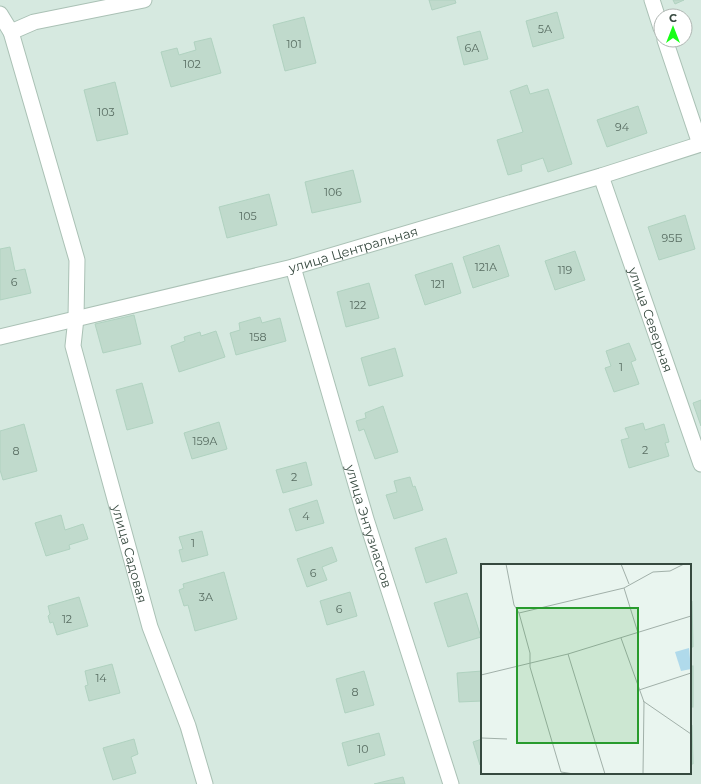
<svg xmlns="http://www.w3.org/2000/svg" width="701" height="784" font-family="Montserrat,sans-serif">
	<rect width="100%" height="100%" fill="#e9f5ef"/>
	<path fill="#d6e9e0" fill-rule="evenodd" d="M0,0h701v784h-701zM661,16h24v24h-24zM482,565h208v208h-208z"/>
	<g fill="#c0dacc" stroke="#b0d2c0">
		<path d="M429,0h26l1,3 -24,7z"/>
		<path d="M673,0h11l-9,4z"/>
		<path d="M557,12l7,26 -31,9 -7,-26z"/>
		<path d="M304,17l12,46 -31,8 -12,-46z"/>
		<path d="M480,31l8,28 -24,6 -7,-28z"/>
		<path d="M211,38l10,35 -50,14 -10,-35 16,-4 2,7 17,-5 -2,-8z"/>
		<path d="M115,82l13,52 -31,7 -13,-51z"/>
		<path d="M527,85l3,9 18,-5 24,75 -24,8 -5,-14 -22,7 1,6 -14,4 -11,-35 26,-8 -13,-41z"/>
		<path d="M638,106l9,27 -40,14 -10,-27z"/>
		<path d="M353,170l8,32 -49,11 -7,-31z"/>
		<path d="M269,194l8,31 -50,13 -8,-31z"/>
		<path d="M685,215l10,34 -36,11 -11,-33z"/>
		<path d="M499,245l10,31 -36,12 -10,-31z"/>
		<path d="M10,247l5,24 10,-2 6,24 -31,7v-51z"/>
		<path d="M575,251l10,29 -30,10 -10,-29z"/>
		<path d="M452,263l9,30 -36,12 -10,-30z"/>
		<path d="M369,283l10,35 -33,9 -9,-35z"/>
		<path d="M134,315l7,29 -38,9 -8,-29z"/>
		<path d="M260,317l2,6 18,-5 6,23 -50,14 -6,-22 10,-3 -1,-7z"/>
		<path d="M216,331l9,26 -46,15 -8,-26 14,-5 -1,-4 16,-5 1,4z"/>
		<path d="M629,343l7,17 -5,2 8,22 -25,8 -9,-24 6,-2 -5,-15z"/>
		<path d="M395,348l8,28 -34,10 -8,-28z"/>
		<path d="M142,383l11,40 -26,7 -11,-40z"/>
		<path d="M701,400v26l-8,-23z"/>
		<path d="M383,406l15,46 -23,7 -11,-30 -5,2 -3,-10 10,-3 -1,-5z"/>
		<path d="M219,422l8,27 -35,10 -8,-26z"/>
		<path d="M643,423l2,7 19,-6 5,18 -4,1 4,13 -40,12 -8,-28 8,-2 -4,-10z"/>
		<path d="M24,424l13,47 -34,9 -3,-10v-39z"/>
		<path d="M306,462l6,23 -29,8 -7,-23z"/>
		<path d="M410,477l3,10 2,-1 8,24 -29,9 -8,-24 11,-3 -3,-11z"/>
		<path d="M317,500l7,23 -28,8 -7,-22z"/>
		<path d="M61,515l4,15 18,-6 5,15 -19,6 1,4 -24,7 -11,-33z"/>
		<path d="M202,531l6,24 -26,7 -3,-12 4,-1 -4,-12z"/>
		<path d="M446,538l11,35 -31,10 -11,-35z"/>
		<path d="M332,547l5,14 -15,6 5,13 -20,7 -10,-28z"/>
		<path d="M224,572l13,47 -42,12 -7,-26 -4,1 -5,-16 5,-2 -1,-4z"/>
		<path d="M350,592l7,24 -30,9 -7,-24z"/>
		<path d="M467,593l14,44 -33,10 -14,-44z"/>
		<path d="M79,597l9,29 -31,9 -4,-13 -3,1 -2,-7 2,-2 -2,-8z"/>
		<path d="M690,601h2l1,46h-3z"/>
		<path d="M112,664l8,29 -31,8 -4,-15 3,-1 -3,-14z"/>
		<rect x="690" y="666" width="3" height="41"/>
		<path d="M364,671l10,34 -29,8 -9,-34z"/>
		<path d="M482,671v30l-23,1 -2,-29z"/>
		<path d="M690,725h2l1,39h-3z"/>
		<path d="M379,733l6,22 -37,11 -6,-23z"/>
		<path d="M134,739l4,15 -7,3 5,16 -23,7 -10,-32z"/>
		<path d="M482,739v25l-2,1 -7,-23z"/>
		<path d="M403,777l2,7h-31z"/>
	</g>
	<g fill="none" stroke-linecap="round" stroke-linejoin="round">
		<g stroke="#aac1b5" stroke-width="17">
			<g id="minor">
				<path d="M652,0l9,28"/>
				<path id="s1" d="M0,14l11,18 66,228 -1,58 -3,28 77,281 38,99 17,58"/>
				<path d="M11,32l23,-10 110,-22"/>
				<path d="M665,40l35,104"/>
				<path id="s2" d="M601,176l100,288"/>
				<path id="s3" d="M293,267l73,252 85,265"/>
				<path id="s4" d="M0,337l293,-70 308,-91 100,-32"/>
			</g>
		</g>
		<use href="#minor" stroke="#fff" stroke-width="15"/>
	</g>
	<g text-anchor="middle" stroke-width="3" stroke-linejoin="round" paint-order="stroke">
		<g font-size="11" fill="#586d62">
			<text x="545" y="33">5А</text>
			<text x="294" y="48">101</text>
			<text x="472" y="52">6А</text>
			<text x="192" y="68">102</text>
			<text x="106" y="116">103</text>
			<text x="622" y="131">94</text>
			<text x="333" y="196">106</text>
			<text x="248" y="220">105</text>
			<text x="672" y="242">95Б</text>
			<text x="486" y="271">121А</text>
			<text x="565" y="274">119</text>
			<text x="14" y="286">6</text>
			<text x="438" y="288">121</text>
			<text x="358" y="309">122</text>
			<text x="258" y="341">158</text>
			<text x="621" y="371">1</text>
			<text x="205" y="445">159А</text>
			<text x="645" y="454">2</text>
			<text x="16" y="455">8</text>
			<text x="294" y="481">2</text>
			<text x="306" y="520">4</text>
			<text x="193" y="547">1</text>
			<text x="313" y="577">6</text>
			<text x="206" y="601">3А</text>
			<text x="339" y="613">6</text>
			<text x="67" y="623">12</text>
			<text x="101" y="682">14</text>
			<text x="355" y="696">8</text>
			<text x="363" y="753">10</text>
		</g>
		<g font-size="13" fill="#36493f" stroke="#fff">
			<text dy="5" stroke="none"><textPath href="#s4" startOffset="364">улица Центральная</textPath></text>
			<text dy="5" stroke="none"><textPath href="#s2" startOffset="152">улица Северная</textPath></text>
			<text dy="5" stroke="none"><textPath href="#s3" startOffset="270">улица Энтузиастов</textPath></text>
			<text dy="5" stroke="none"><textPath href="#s1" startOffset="560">улица Садовая</textPath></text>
		</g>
	</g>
	<g transform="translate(481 564)">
		<rect width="210" height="210" fill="#e9f5ef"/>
		<path d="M208,84l2,21 -10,2 -6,-19z" fill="#b0daeb"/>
		<path fill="none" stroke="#a1b0a9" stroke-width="1" d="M25,0l8,41 5,8 11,40v14l31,105 13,2M140,0l8,20M143,24l14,45M38,49l105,-25 29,-16 17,-1 14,-7M140,74l23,64 -1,72M87,90l37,120M0,111l87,-21 123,-38M158,126l52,-17M162,137l48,33M0,169v17M1,174l25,1"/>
		<path fill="#289b2d" fill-opacity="0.15" stroke="#289b2d" stroke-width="2" d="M36,44h121v135h-121z"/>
		<rect width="210" height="210" fill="none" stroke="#36493f" stroke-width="2"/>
	</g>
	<g transform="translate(673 28)"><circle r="19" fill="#ffffff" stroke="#afb6b2"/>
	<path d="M0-3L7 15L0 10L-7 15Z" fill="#18ff16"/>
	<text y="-6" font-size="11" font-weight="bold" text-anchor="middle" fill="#36493f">С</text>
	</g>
</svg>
